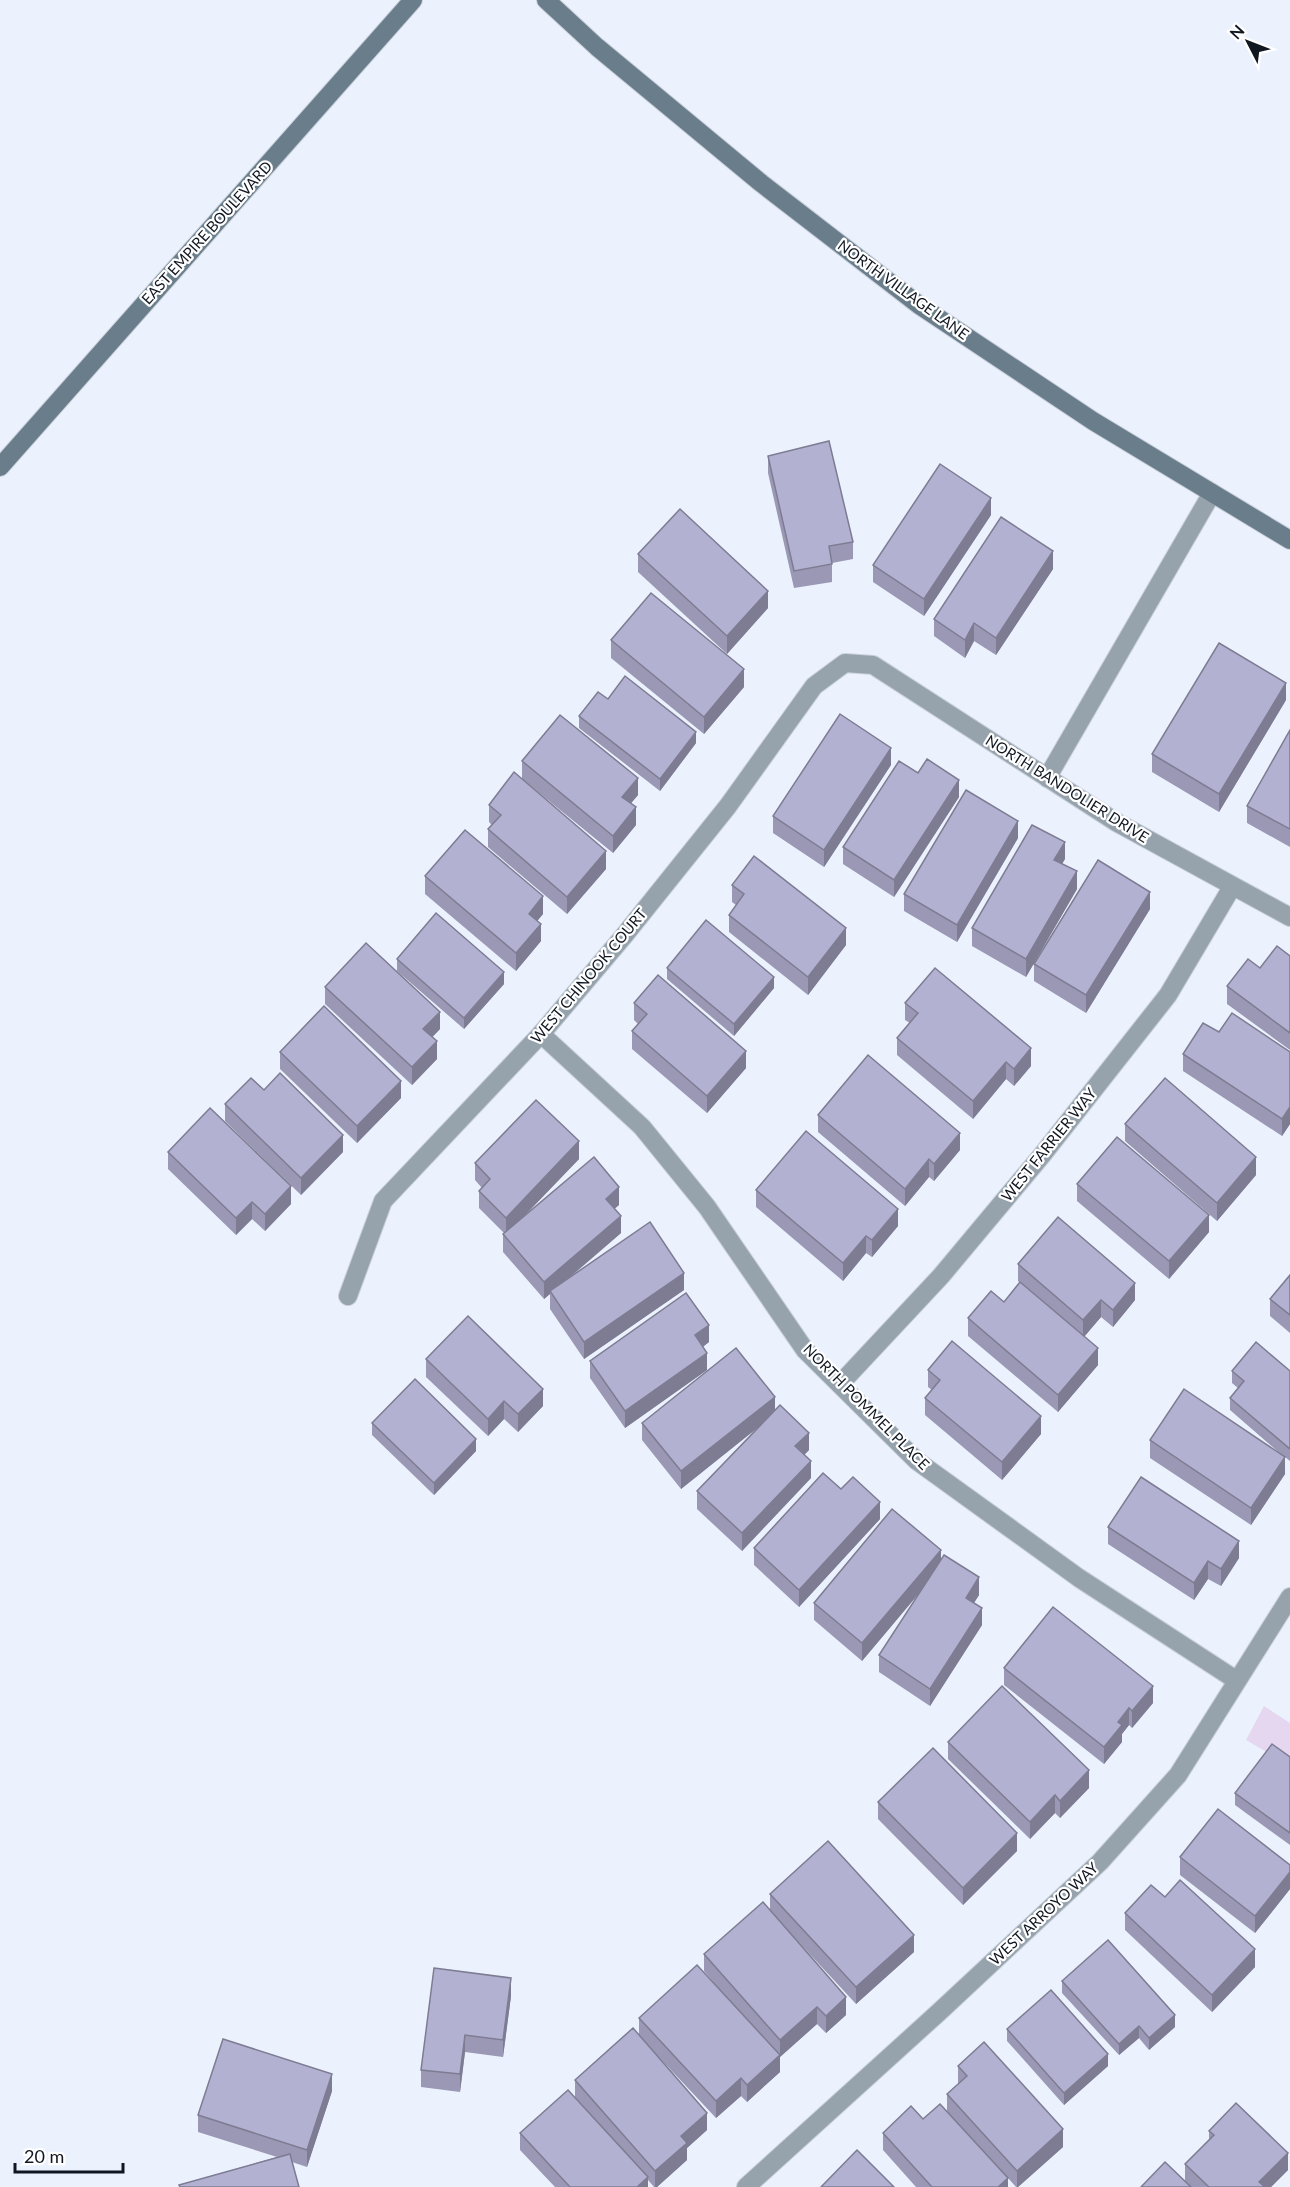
<svg xmlns="http://www.w3.org/2000/svg" width="1290" height="2187" font-family="Lato,sans-serif">
	<rect width="100%" height="100%" fill="#ebf2fe"/>
	<path fill="#e5d7ef" d="M1264,1706l26,17v43l-44,-26z"/>
	<g fill="none" stroke-linecap="round" stroke-linejoin="round">
		<g stroke="#c8cfdb" stroke-width="20">
			<g id="street">
				<path d="M1047,778l165,-285"/>
				<path d="M541,1034l101,93 65,80 98,143 112,111 162,117 157,102"/>
				<path d="M348,1296l35,-95 158,-167 82,-97 105,-131 86,-120 31,-23 28,2 243,157 174,95"/>
				<path d="M840,1384l101,-108 102,-122 125,-159 64,-108"/>
				<path d="M746,2187l192,-174 162,-151 78,-87 112,-178"/>
			</g>
		</g>
		<g stroke="#c8cfdb" stroke-width="20">
			<g id="secondary">
				<path d="M546,0l51,47 164,136 158,122 174,116 197,119"/>
				<path d="M0,467l413,-467"/>
			</g>
		</g>
		<use href="#street" stroke="#96a3ac" stroke-width="18"/>
		<use href="#secondary" stroke="#6a7d8a" stroke-width="18"/>
	</g>
	<g fill="#9a98b4">
		<path d="M768,456l85,86v17l-21,4v19l-38,6 -26,-115z"/>
		<path d="M991,515l-67,101 -51,-34v-17z"/>
		<path d="M638,554l130,54 -41,46 -89,-82z"/>
		<path d="M1053,569l-57,86 -22,-14 -9,17 -31,-22v-17z"/>
		<path d="M611,640l133,47 -40,47 -93,-76z"/>
		<path d="M608,699l88,44 -36,48 -81,-63v-12z"/>
		<path d="M1286,700l-67,112 -67,-40v-18z"/>
		<path d="M1290,730v117l-43,-24v-17z"/>
		<path d="M522,761l116,34 -7,8 5,22 -23,28 -91,-74 84,90 -39,45 -79,-67v-18l4,-4 -3,-3v-17l33,-26z"/>
		<path d="M891,765l-67,102 -51,-34v-17z"/>
		<path d="M918,773l41,24 -65,100 -51,-33v-17z"/>
		<path d="M1018,838l-61,104 -53,-31v-17z"/>
		<path d="M1065,859l-3,5 15,25 -51,88 -54,-31v-18z"/>
		<path d="M425,876l118,38 -6,7 4,20 -25,30 -91,-77z"/>
		<path d="M732,885l114,60 -38,50 -79,-63v-17l7,-10 -4,-3z"/>
		<path d="M1150,909l-64,104 -52,-32v-17z"/>
		<path d="M1290,956v94l-63,-46v-18l33,-18z"/>
		<path d="M397,959l107,25 -40,45 -67,-58z"/>
		<path d="M667,968l107,20 -40,48 -67,-57z"/>
		<path d="M325,987l115,42 -8,8 5,22 -25,26 -87,-81z"/>
		<path d="M634,1003l112,65 -39,45 -75,-64v-18l6,-7 -4,-4z"/>
		<path d="M905,1003l126,63 -17,20 -8,-7 -33,40 -76,-64v-17l13,-15 -5,-3z"/>
		<path d="M1219,1032l71,20v72l-8,12 -99,-65v-17z"/>
		<path d="M280,1052l121,46 -44,45 -77,-74z"/>
		<path d="M264,1090l79,62 -42,43 -76,-74v-17z"/>
		<path d="M818,1115l142,35 -26,31 -5,-4 -24,29 -87,-74z"/>
		<path d="M1125,1124l131,51 -39,46 -92,-80z"/>
		<path d="M168,1152l123,52 -26,27 -13,-12 -16,16 -68,-66z"/>
		<path d="M579,1159l-56,58 96,-12 -5,4 7,24 -54,47 117,10 -100,69 -34,-50v-15l-6,5 -41,-47v-18l1,-1 -25,-25v-17l3,-3 -7,-8v-17z"/>
		<path d="M1077,1184l132,48 -40,47 -92,-78z"/>
		<path d="M756,1190l142,36 -26,31 -6,-4 -23,28 -87,-74z"/>
		<path d="M1018,1264l117,36 -22,27 -12,-10 -17,20 14,28 -40,47 -90,-76v-18l36,-16 16,-19 -2,-2z"/>
		<path d="M1290,1275v58l-20,-17v-17z"/>
		<path d="M709,1342l-6,5 4,23 -82,58 -35,-50v-17z"/>
		<path d="M426,1359l117,47 -25,26 -14,-13 -16,17 -62,-59z"/>
		<path d="M928,1370l113,64 -39,46 -77,-65v-17l7,-8 -4,-3z"/>
		<path d="M1232,1371h58v90l-5,-4v17l-34,51 -101,-67v-18l133,16 -53,-46v-12l8,-10 -6,-5z"/>
		<path d="M775,1410l34,40 -5,5 7,23 -69,73 -45,-42v-18l61,-64 -77,62 -39,-49v-17z"/>
		<path d="M372,1423l104,28 -42,44 -62,-60z"/>
		<path d="M841,1489l39,30 -81,88 -45,-42v-17z"/>
		<path d="M1108,1527l131,31 -18,28 -13,-7 -14,21 -86,-56z"/>
		<path d="M941,1561l38,34 -5,8 8,22 -52,81 -51,-34v-17l42,-64 -59,70 -48,-41v-17z"/>
		<path d="M1004,1668l149,35 -21,25 -3,-3 -7,9v8l-18,22 -100,-79z"/>
		<path d="M948,1742l141,46 -29,30 -5,-5 -25,26 -82,-80z"/>
		<path d="M1290,1757v88l-55,-40v-12z"/>
		<path d="M878,1802l139,49 -54,54 -85,-86z"/>
		<path d="M1180,1857l110,8v24l-35,44 -75,-58z"/>
		<path d="M770,1894l144,58 -58,52 -64,-69 54,80 -20,18 -9,-9 -37,33v15l-33,30 -6,-6 -25,22 -77,-82v-18l93,-14 -28,-33v-17l66,-44z"/>
		<path d="M1165,1897l90,70 -43,45 -87,-82v-17z"/>
		<path d="M1062,1981l113,46 -26,23 -10,-12 -20,17 -57,-62z"/>
		<path d="M511,1996l-8,61 -38,-5 -5,40 -39,-5v-17z"/>
		<path d="M1007,2029l101,37 -44,39 -57,-64z"/>
		<path d="M958,2066l105,81 -45,40h-2l-8,-9v9h-92l-33,-37v-17l64,-22v-17l11,-10z"/>
		<path d="M575,2080l132,50 -20,18v12l-30,27h-3l-6,-7v7h-93l-35,-37v-17l55,-36z"/>
		<path d="M332,2091l-25,76 -15,-5 7,25h-120v-2l98,-28 -79,-25v-17z"/>
		<path d="M1209,2131l79,39 -17,17h-80l-6,-6v-17l24,-24z"/>
	</g>
	<g fill="#7d7c92">
		<path d="M991,498v17l-67,101v-17z"/>
		<path d="M1053,551v18l-57,86v-17z"/>
		<path d="M768,591v17l-41,46v-18z"/>
		<path d="M974,623v18l-9,17v-18z"/>
		<path d="M744,669v18l-40,47v-17z"/>
		<path d="M1286,683v17l-67,112v-18z"/>
		<path d="M696,732v11l-36,48v-12z"/>
		<path d="M891,748v17l-67,102v-17z"/>
		<path d="M638,778v17l-16,19v-17z"/>
		<path d="M959,780v17l-65,100v-17z"/>
		<path d="M636,807v18l-23,28v-17z"/>
		<path d="M1018,821v17l-61,104v-17z"/>
		<path d="M1065,842v17l-11,18v-17z"/>
		<path d="M606,851v18l-39,45v-17z"/>
		<path d="M1077,871v18l-51,88v-18z"/>
		<path d="M1150,892v17l-64,104v-18z"/>
		<path d="M543,896v18l-14,17v-17z"/>
		<path d="M541,924v17l-25,30v-18z"/>
		<path d="M846,928v17l-38,50v-18z"/>
		<path d="M504,972v12l-40,45v-11z"/>
		<path d="M774,977v11l-40,48v-12z"/>
		<path d="M440,1012v17l-17,18v-18z"/>
		<path d="M437,1041v18l-25,26v-18z"/>
		<path d="M1031,1048v18l-17,20v-17z"/>
		<path d="M746,1051v17l-39,45v-17z"/>
		<path d="M1006,1062v17l-33,40v-18z"/>
		<path d="M401,1081v17l-44,45v-17z"/>
		<path d="M1290,1107v17l-8,12v-17z"/>
		<path d="M960,1133v17l-26,31v-17z"/>
		<path d="M343,1135v17l-42,43v-17z"/>
		<path d="M579,1141v18l-73,76v-17z"/>
		<path d="M1256,1157v18l-39,46v-18z"/>
		<path d="M929,1159v18l-24,29v-17z"/>
		<path d="M291,1186v18l-26,27v-17z"/>
		<path d="M619,1187v18l-13,11v-17z"/>
		<path d="M252,1202v17l-16,16v-17z"/>
		<path d="M898,1209v17l-26,31v-17z"/>
		<path d="M1209,1215v17l-40,47v-18z"/>
		<path d="M621,1216v17l-70,60 -1,-2v3l-6,5v-17z"/>
		<path d="M866,1236v17l-23,28v-18z"/>
		<path d="M684,1273v17l-100,69v-17z"/>
		<path d="M1135,1283v17l-22,27v-17z"/>
		<path d="M1101,1300v17l-18,21v-18z"/>
		<path d="M709,1325v17l-14,10v-17z"/>
		<path d="M1098,1348v17l-40,47v-17z"/>
		<path d="M707,1353v17l-82,58v-17z"/>
		<path d="M543,1389v17l-25,26v-18z"/>
		<path d="M775,1397v17l-94,75v-18z"/>
		<path d="M504,1401v18l-16,17v-17z"/>
		<path d="M1041,1416v18l-39,46v-18z"/>
		<path d="M809,1433v17l-14,14v-18z"/>
		<path d="M476,1439v12l-42,44v-12z"/>
		<path d="M1285,1457v17l-34,51v-17z"/>
		<path d="M811,1461v17l-69,73v-18z"/>
		<path d="M880,1502v17l-81,88v-17z"/>
		<path d="M1239,1541v17l-18,28v-17z"/>
		<path d="M941,1550v17l-79,94v-18z"/>
		<path d="M1208,1561v18l-14,21v-17z"/>
		<path d="M979,1577v18l-13,20v-17z"/>
		<path d="M982,1608v17l-52,81v-17z"/>
		<path d="M1153,1686v17l-21,25v-17z"/>
		<path d="M1129,1708v17l-7,9v8l-18,22v-17l14,-25z"/>
		<path d="M1089,1770v18l-29,30v-17z"/>
		<path d="M1055,1795v18l-25,26v-17z"/>
		<path d="M1017,1833v18l-54,54v-17z"/>
		<path d="M1290,1872v17l-35,44v-17z"/>
		<path d="M914,1935v17l-58,52v-17z"/>
		<path d="M1255,1949v18l-43,45v-17z"/>
		<path d="M511,1978v18l-8,61v-17z"/>
		<path d="M846,1997v18l-20,18v-17z"/>
		<path d="M817,2007v17l-37,33v15l-33,30v-17l33,-30v-15z"/>
		<path d="M1175,2015v12l-26,23v-12z"/>
		<path d="M1139,2026v12l-20,17v-11z"/>
		<path d="M465,2035v17l-5,40v-18z"/>
		<path d="M1108,2054v12l-44,39v-12z"/>
		<path d="M332,2074v17l-25,76v-17z"/>
		<path d="M741,2078v18l-25,22v-17z"/>
		<path d="M707,2113v17l-20,18v12l-30,27h-2v-16l26,-35z"/>
		<path d="M1063,2129v18l-45,40h-1v-16z"/>
		<path d="M1288,2153v17l-17,17h-12v-5z"/>
		<path d="M648,2177v10h-11z"/>
		<path d="M1008,2178v9h-10z"/>
	</g>
	<g fill="#b3b1d1" stroke="#7d7c92" stroke-width="1.5">
		<path d="M829,441l24,101 -24,4 3,18 -38,7 -26,-115z"/>
		<path d="M940,464l51,34 -67,101 -51,-34z"/>
		<path d="M680,509l88,82 -41,45 -89,-82z"/>
		<path d="M1001,517l52,34 -57,87 -22,-15 -9,17 -31,-21z"/>
		<path d="M651,593l93,76 -40,48 -93,-77z"/>
		<path d="M1219,643l67,40 -67,111 -67,-40z"/>
		<path d="M625,676l71,56 -36,47 -81,-63 19,-24 10,7z"/>
		<path d="M840,714l51,34 -67,102 -51,-34z"/>
		<path d="M560,715l78,63 -16,19 14,10 -23,29 -91,-75z"/>
		<path d="M1290,730v99l-43,-23z"/>
		<path d="M927,759l32,21 -65,100 -51,-33 56,-86 19,12z"/>
		<path d="M514,772l92,79 -39,46 -79,-68 13,-14 -12,-10z"/>
		<path d="M966,790l52,31 -61,104 -53,-31z"/>
		<path d="M1032,825l33,17 -11,18 23,11 -51,88 -54,-31z"/>
		<path d="M465,830l78,66 -14,18 12,10 -25,29 -91,-77z"/>
		<path d="M754,856l92,72 -38,49 -79,-62 15,-21 -12,-9z"/>
		<path d="M1098,860l52,32 -64,103 -52,-31z"/>
		<path d="M436,913l68,59 -40,46 -67,-59z"/>
		<path d="M706,920l68,57 -40,47 -67,-56z"/>
		<path d="M366,943l74,69 -17,17 14,12 -25,26 -87,-80z"/>
		<path d="M1277,946l13,10v77l-63,-47 21,-27 12,9z"/>
		<path d="M935,968l96,80 -17,21 -8,-7 -33,39 -76,-63 21,-25 -13,-10z"/>
		<path d="M658,975l88,76 -39,45 -75,-65 15,-17 -13,-11z"/>
		<path d="M324,1006l77,75 -44,45 -77,-74z"/>
		<path d="M1232,1013l58,39v55l-8,12 -99,-65 20,-31 16,9z"/>
		<path d="M868,1055l92,78 -26,31 -5,-5 -24,30 -87,-74z"/>
		<path d="M280,1073l63,62 -42,43 -76,-74 26,-26 13,12z"/>
		<path d="M1165,1078l91,79 -39,46 -92,-79z"/>
		<path d="M536,1100l43,41 -73,77 -27,-27 11,-12 -15,-16z"/>
		<path d="M210,1108l81,78 -26,28 -13,-12 -16,16 -68,-66z"/>
		<path d="M806,1131l92,78 -26,31 -6,-4 -23,27 -87,-73z"/>
		<path d="M1117,1137l92,78 -40,46 -92,-77z"/>
		<path d="M594,1157l25,30 -13,12 15,17 -77,66 -41,-48z"/>
		<path d="M1058,1217l77,66 -22,27 -12,-10 -18,20 -65,-56z"/>
		<path d="M650,1222l34,51 -100,69 -34,-51z"/>
		<path d="M1290,1275v40l-20,-16z"/>
		<path d="M1020,1282l78,66 -40,47 -90,-77 23,-27 13,11z"/>
		<path d="M686,1293l23,32 -14,10 12,18 -82,58 -35,-50z"/>
		<path d="M468,1316l75,73 -25,25 -14,-13 -16,18 -62,-60z"/>
		<path d="M952,1341l89,75 -39,46 -77,-64 15,-18 -12,-10z"/>
		<path d="M1256,1342l34,29v78l-60,-51 14,-17 -12,-10z"/>
		<path d="M736,1348l39,49 -94,74 -39,-48z"/>
		<path d="M415,1379l61,60 -42,44 -62,-60z"/>
		<path d="M1184,1389l101,68 -34,51 -101,-68z"/>
		<path d="M780,1405l29,28 -14,13 16,15 -69,72 -45,-42z"/>
		<path d="M823,1473l18,16 12,-12 27,25 -81,88 -45,-42z"/>
		<path d="M1141,1477l98,64 -18,28 -13,-8 -14,22 -86,-56z"/>
		<path d="M892,1509l49,41 -79,93 -48,-40z"/>
		<path d="M944,1555l35,22 -13,21 16,10 -52,81 -51,-34z"/>
		<path d="M1053,1607l100,79 -21,25 -3,-3 -11,14 4,3 -18,22 -100,-79z"/>
		<path d="M1002,1686l87,84 -29,31 -5,-6 -25,27 -82,-80z"/>
		<path d="M1272,1744l18,13v76l-55,-40z"/>
		<path d="M933,1748l84,85 -54,55 -85,-86z"/>
		<path d="M1218,1809l72,56v7l-35,44 -75,-59z"/>
		<path d="M828,1841l86,94 -58,52 -86,-93z"/>
		<path d="M1180,1880l75,69 -43,46 -87,-82 26,-28 14,12z"/>
		<path d="M763,1902l83,95 -20,19 -9,-9 -37,33 -76,-86z"/>
		<path d="M1108,1940l67,75 -26,23 -10,-12 -20,18 -57,-63z"/>
		<path d="M697,1965l83,90 -33,30 -6,-7 -25,23 -77,-83z"/>
		<path d="M434,1968l77,10 -8,62 -38,-5 -5,39 -39,-4z"/>
		<path d="M1051,1990l57,64 -44,39 -57,-64z"/>
		<path d="M633,2028l74,85 -26,23 6,7 -32,28 -80,-91z"/>
		<path d="M223,2039l109,35 -25,76 -109,-35z"/>
		<path d="M984,2042l79,87 -46,42 -70,-77 20,-18 -9,-10z"/>
		<path d="M568,2090l80,87 -11,10h-67l-50,-54z"/>
		<path d="M1236,2103l52,50 -29,29 6,5h-56l-24,-23 29,-29 -5,-4z"/>
		<path d="M940,2104l68,74 -10,9h-66l-49,-54 28,-27 12,13z"/>
		<path d="M857,2150l37,37h-73z"/>
		<path d="M290,2154l9,33h-119l-1,-2z"/>
		<path d="M1165,2162l26,25h-50z"/>
	</g>
	<g text-anchor="middle" stroke-width="4.5" stroke-linejoin="round" paint-order="stroke">
		<g font-size="15" fill="#111721" stroke="#fff">
			<text transform="translate(207 233) rotate(-48)" y="5">EAST EMPIRE BOULEVARD</text>
			<text transform="translate(903 290) rotate(36)" y="5">NORTH VILLAGE LANE</text>
			<text transform="translate(1067 789) rotate(32)" y="5">NORTH BANDOLIER DRIVE</text>
			<text transform="translate(589 976) rotate(-50)" y="5">WEST CHINOOK COURT</text>
			<text transform="translate(1049 1145) rotate(-51)" y="5">WEST FARRIER WAY</text>
			<text transform="translate(866 1407) rotate(45)" y="5">NORTH POMMEL PLACE</text>
			<text transform="translate(1044 1914) rotate(-43)" y="5">WEST ARROYO WAY</text>
		</g>
	</g>
	<g transform="translate(1248 42) rotate(312)" stroke="#ffffff" stroke-width="4.5" paint-order="stroke">
	<path d="M0-4.5L10 22L0 15L-10 22Z" fill="#111721"/>
	<text y="-9" font-size="16" font-weight="bold" text-anchor="middle" fill="#111721">N</text>
	</g>
	<path d="M15 2163v9h108v-9" fill="none" stroke="#111721" stroke-width="3"/>
	<text x="24" y="2163" font-size="18" fill="#111721" stroke="#ffffff" stroke-width="4.5" paint-order="stroke">20 m</text>
</svg>
